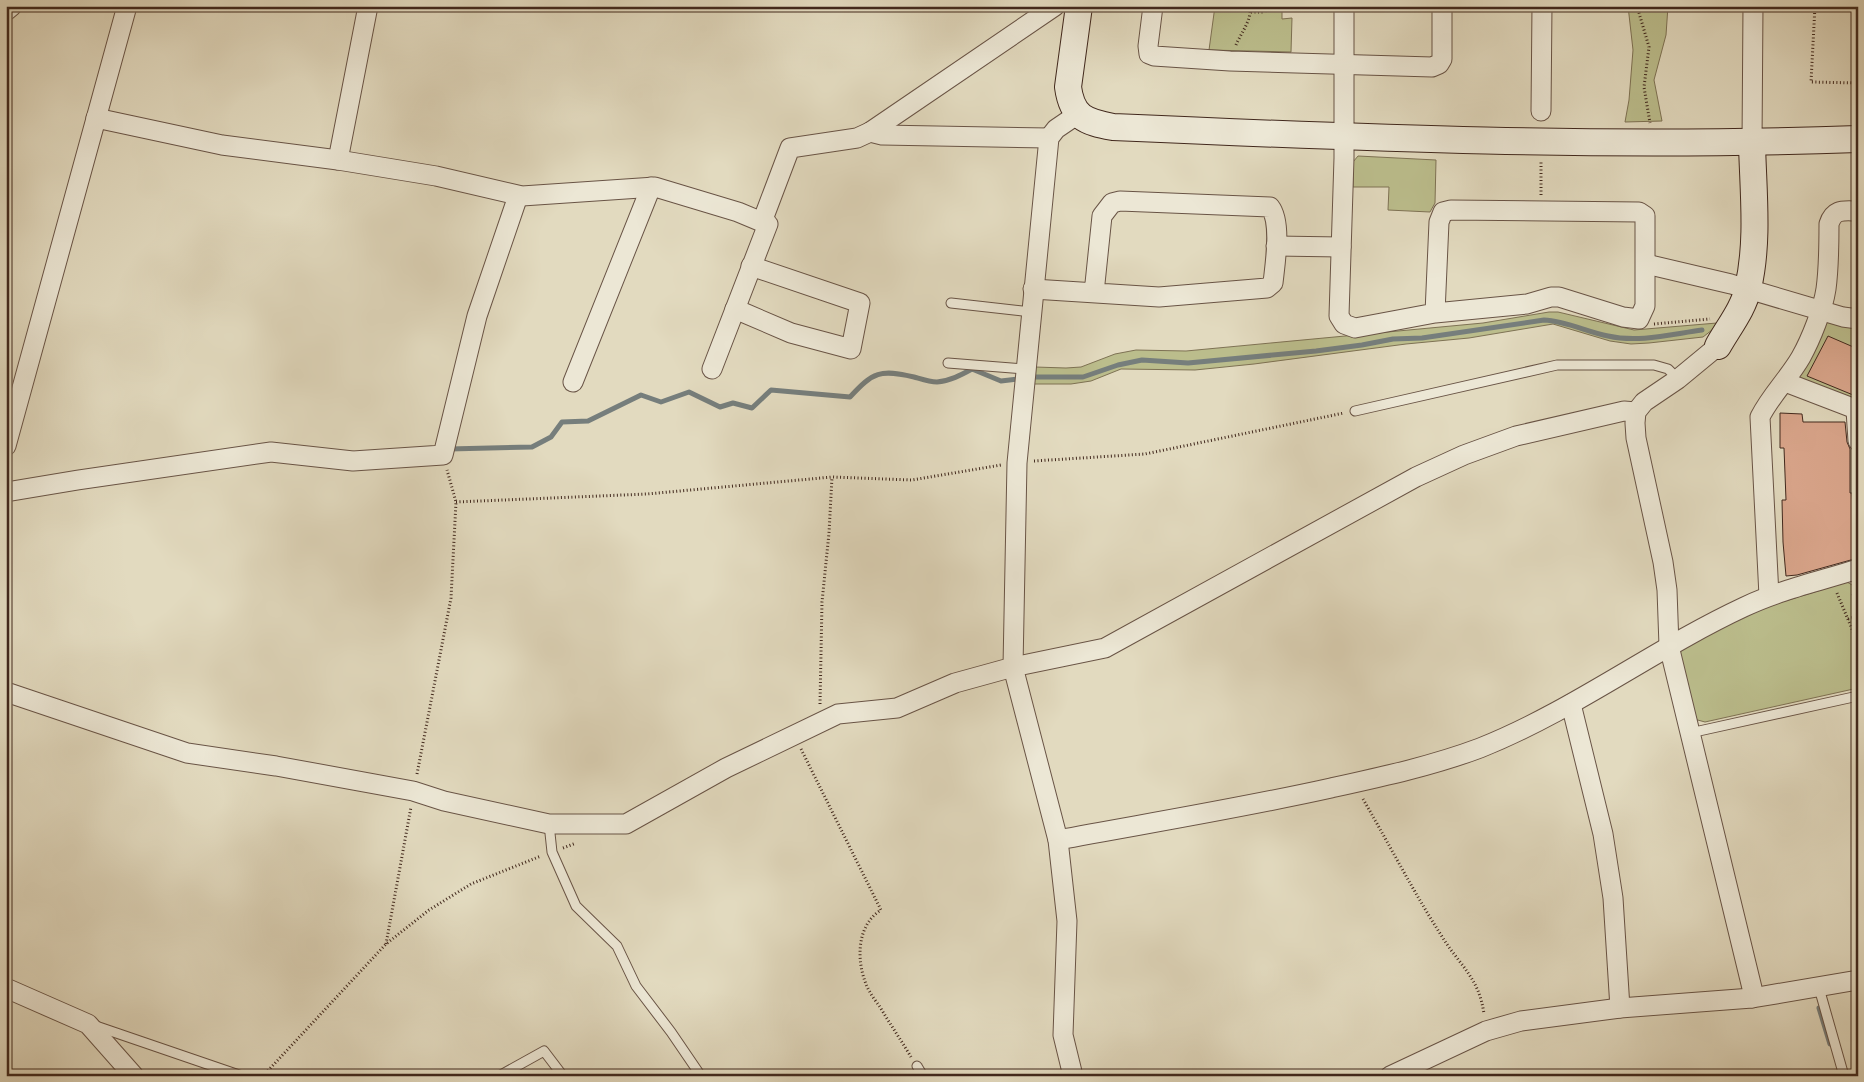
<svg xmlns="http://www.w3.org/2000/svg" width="1864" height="1082" font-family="'Old Standard TT',serif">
	<rect width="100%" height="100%" fill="#e2dabf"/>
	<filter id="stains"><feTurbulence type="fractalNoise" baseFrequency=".004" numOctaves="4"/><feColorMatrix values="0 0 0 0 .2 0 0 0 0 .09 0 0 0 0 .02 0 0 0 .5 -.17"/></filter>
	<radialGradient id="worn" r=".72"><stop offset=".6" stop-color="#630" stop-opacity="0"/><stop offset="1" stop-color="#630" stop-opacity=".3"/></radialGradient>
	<g fill="#bbbd8c" stroke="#7e7254">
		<path d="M1215,6h67v13l10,-1 -1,34 -82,-2z"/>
		<path d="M1628,6h40l-2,29 -12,45 8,41 -37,1 4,-22 4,-50z"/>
		<path d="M1358,156l78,4 -1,43 -5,9 -42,-2 1,-23h-36v-25z"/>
		<path d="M1549,312h9l76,18 83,-7 -5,7 -9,7 -54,6 -18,1 -21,-3 -57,-17 -84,14 -63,6 -152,20 -59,6 -74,-1 -30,12 -20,3h-39l3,-17 31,1 15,-1 34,-13 21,-4 50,1 297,-28z"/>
		<path d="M1858,320v89l-57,-22 -5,-12 28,-54z"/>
		<path d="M1847,582l7,4 4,8v94l-153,34 -11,-3 -15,-69 67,-37z"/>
	</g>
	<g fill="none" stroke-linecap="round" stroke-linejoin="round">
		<g stroke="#767e7c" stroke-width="5">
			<path d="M449,449l83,-2 19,-10 11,-15 26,-1 53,-26 20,7 28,-10 31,15 13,-4 19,5 19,-18 79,7c23,-25 30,-28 64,-20 7,2 15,5 23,5 13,-1 24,-7 35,-13l29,12 34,-4h48l35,-12 24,-5 46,3 128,-12 46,-6 31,-6 29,-1 122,-18c22,1 43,12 64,16 31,7 64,-2 94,-6"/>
			<path d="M1819,1008l11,36"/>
		</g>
	</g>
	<g fill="#daa68c" stroke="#41281d">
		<path d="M1828,336l30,13v48l-51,-21z"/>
		<path d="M1780,413l22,1 1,8h42l2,20 3,7v44h2l3,43h3v22l-61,17 -11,1 -3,-34 -1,-42h4l-2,-52h-4z"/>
	</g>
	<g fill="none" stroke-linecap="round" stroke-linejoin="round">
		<g stroke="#695446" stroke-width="11">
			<g id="lane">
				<path d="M951,303l80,9"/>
				<path d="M948,363l77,6"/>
				<path d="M1355,411l202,-46h97l14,4 10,10"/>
				<path d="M1690,733l168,-37"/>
				<path d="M549,824l3,28 24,54 41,40 19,40 35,46 30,44"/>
				<path d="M1819,988l25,88"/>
				<path d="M93,1025l149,51"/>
				<path d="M917,1066l6,10"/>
				<path d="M499,1076l45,-25 19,25"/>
			</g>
		</g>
		<g stroke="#695446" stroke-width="21">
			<g id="street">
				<path d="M1153,6l-5,40 1,8 5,2 76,5 202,6 7,-3 3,-5v-53"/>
				<path d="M1344,6v152l-5,158 5,8 11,4 80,-15 92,-9 24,-7h8l64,20 16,2 6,-13v-90l-6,-4 -188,-2 -8,2 -4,10 -4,91"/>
				<path d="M6,11l6,-5"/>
				<path d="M1541,111l1,-105"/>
				<path d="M96,118l126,27 116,15 98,16 86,20 133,-9 83,25 24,10 28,-74 67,-10 13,-6 185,-126"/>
				<path d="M870,132l12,3 167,3"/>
				<path d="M1752,143l1,-137"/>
				<path d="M338,160l30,-154"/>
				<path d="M1276,246l65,1"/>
				<path d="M1646,264l85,20 112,33 15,2"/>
				<path d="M1033,289l126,8 108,-9 6,-5c2,-19 9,-61 -3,-76l-150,-6 -8,2 -10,13 -8,77"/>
				<path d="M735,309l56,24 60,16 9,-46 -109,-37"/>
				<path d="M1718,346l-40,33 -34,23 -8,10 -1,11 1,15 27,124 4,28 2,56 83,342v10"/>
				<path d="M712,369l56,-145 -6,-2"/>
				<path d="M573,382l78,-195"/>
				<path d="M1785,382l73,28"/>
				<path d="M1856,410l2,31"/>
				<path d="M6,446l121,-440"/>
				<path d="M6,492l72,-12 193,-28 82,9 90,-6 34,-139 41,-120"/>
				<path d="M1769,596l-9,-179c11,-22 29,-39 41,-60 10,-18 22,-48 25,-68 3,-22 3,-44 3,-65 5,-16 15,-13 29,-13"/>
				<path d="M6,692l181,61 89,13 137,25 31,10 105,23h77l100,-56 112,-54 59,-6 58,-25 58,-16 4,-204 32,-325 7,-9 22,-15"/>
				<path d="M1571,704l32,130 10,64 7,110"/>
				<path d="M1058,840c91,-17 183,-32 273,-52 50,-11 101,-22 149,-40 93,-37 174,-99 264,-141 36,-17 76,-26 114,-38"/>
				<path d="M6,988l82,36 46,52"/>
				<path d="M1073,1076l-10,-41 4,-114 -9,-81 -45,-173 92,-19 311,-171 48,-22 52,-19 108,-25 12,1"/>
				<path d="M1390,1076l96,-45 35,-10 99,-13 132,-10 106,-18"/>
			</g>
		</g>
		<g stroke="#41281d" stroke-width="28">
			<g id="secondary">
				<path d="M1079,6l-11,81c4,30 17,35 45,40 248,11 497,21 745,12"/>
				<path d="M1718,346c10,-18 26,-38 30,-58 11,-47 5,-98 4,-145"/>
			</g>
		</g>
		<g stroke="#41281d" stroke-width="3" stroke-dasharray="1 2.5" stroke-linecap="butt">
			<path d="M1637,6l12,41 -5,40 6,36"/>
			<path d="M1815,6l-4,76 47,1"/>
			<path d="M1251,12h14l1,-6"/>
			<path d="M1236,45c5,-12 16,-25 14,-39"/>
			<path d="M1541,195v-34"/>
			<path d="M1654,324l56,-5"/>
			<path d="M1034,461l111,-7 199,-41"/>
			<path d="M456,502l191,-8 185,-17 80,3 89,-15"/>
			<path d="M1837,593l17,41 4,15"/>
			<path d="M1853,594l5,22"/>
			<path d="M1848,619l10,-3"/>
			<path d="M820,704l2,-102 7,-69 3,-56"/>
			<path d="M801,749l80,161c-24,15 -25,49 -15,74 3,8 9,16 14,23 10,17 21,33 31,50"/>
			<path d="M417,774l34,-176 5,-96 -9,-32"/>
			<path d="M1363,799c26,45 50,92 78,136 18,30 38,42 43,79"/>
			<path d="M563,848l13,-5"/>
			<path d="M386,944l25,-137"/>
			<path d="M263,1076l123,-132 43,-34 42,-26 70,-28"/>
		</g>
		<use href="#lane" stroke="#ece7d5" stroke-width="9"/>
		<use href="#street" stroke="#ece7d5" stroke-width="19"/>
		<use href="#secondary" stroke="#ece7d5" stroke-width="26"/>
	</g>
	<rect width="1864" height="1082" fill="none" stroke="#e2dabf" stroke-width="25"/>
	<rect x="8" y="8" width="1849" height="1067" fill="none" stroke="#41281d" stroke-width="2.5"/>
	<rect x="12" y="12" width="1839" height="1057" fill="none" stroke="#41281d"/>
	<rect width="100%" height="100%" filter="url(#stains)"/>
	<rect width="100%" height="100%" fill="url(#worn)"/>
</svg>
